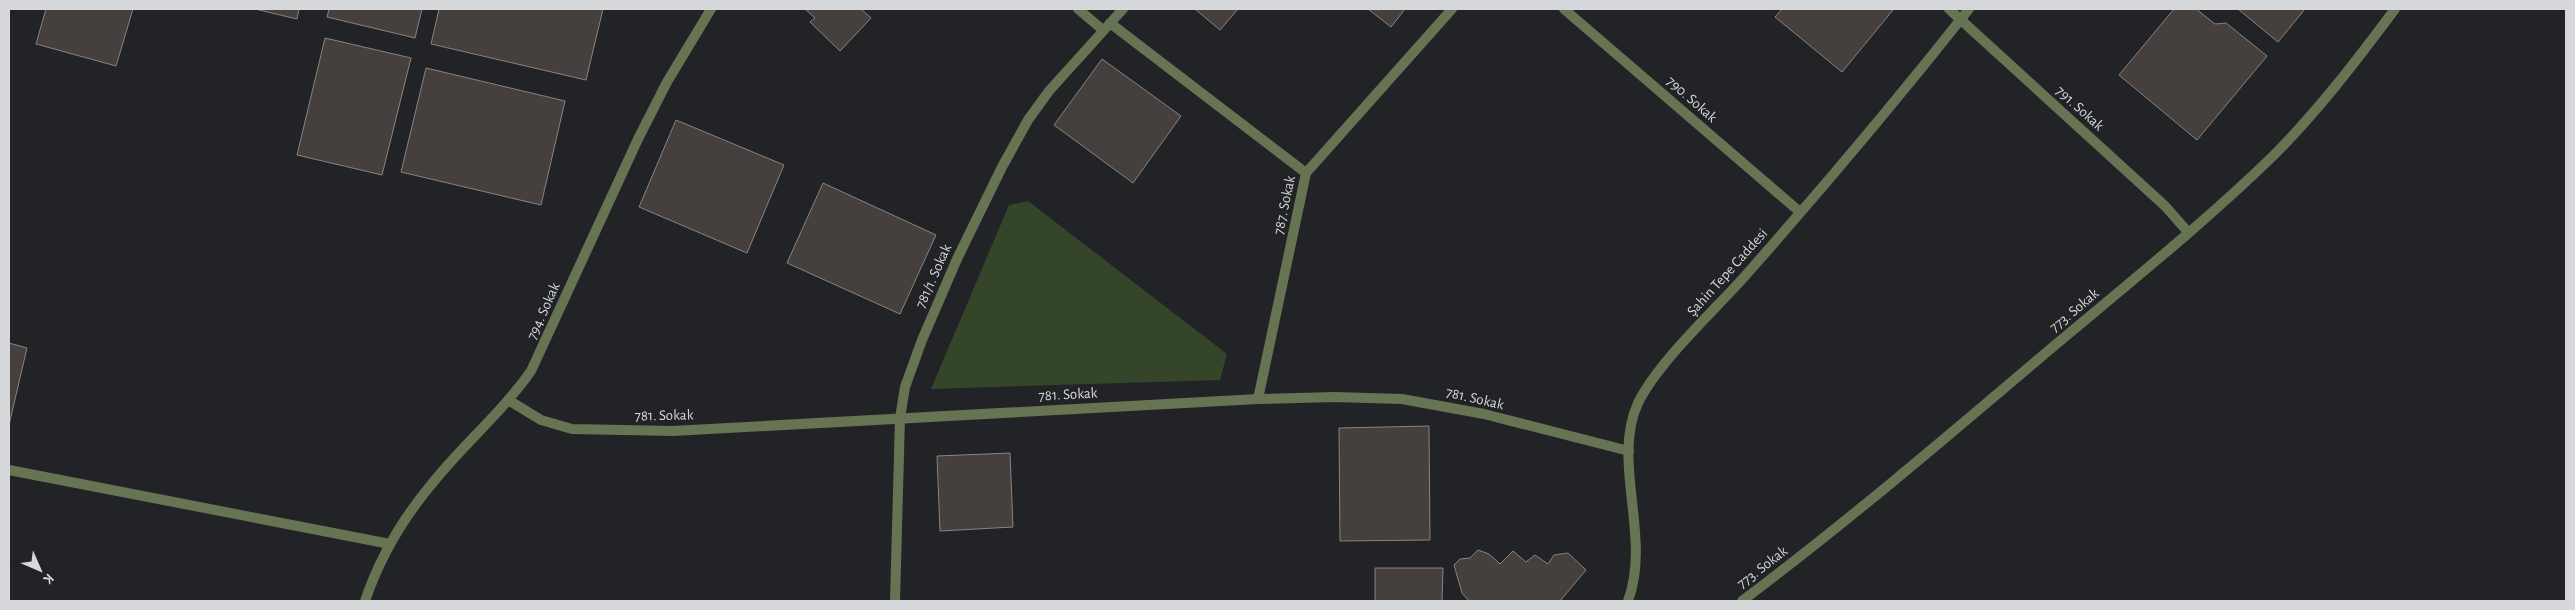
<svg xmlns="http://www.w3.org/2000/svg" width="2575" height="610" font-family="'Alegreya Sans',sans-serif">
	<rect width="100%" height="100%" fill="#222327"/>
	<path fill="#35452a" d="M1028,201l199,153 -7,26 -289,9 78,-184z"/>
	<g fill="#45403d" stroke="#898480">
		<path d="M46,9h87l-17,57 -80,-22z"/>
		<path d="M255,9h44l-2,10z"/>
		<path d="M329,9h93l-7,29 -88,-21z"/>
		<path d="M439,9h164l-17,71 -155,-36z"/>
		<path d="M805,9h56l10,9 -31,33 -30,-29 5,-4z"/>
		<path d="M1195,9h43l-18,21z"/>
		<path d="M1368,9h37l-14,18z"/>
		<path d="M1782,9h109l2,1 -51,62 -67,-55z"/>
		<path d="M2174,9h22l19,15 11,-1 41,33 -70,84 -78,-65z"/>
		<path d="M2238,9h67l-27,33z"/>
		<path d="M325,38l86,20 -29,117 -85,-20z"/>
		<path d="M1102,59l79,57 -48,67 -79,-58z"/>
		<path d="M426,68l139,33 -24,104 -140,-33z"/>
		<path d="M676,120l108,45 -37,88 -108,-46z"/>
		<path d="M823,183l113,52 -36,79 -113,-51z"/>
		<path d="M9,343l18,5 -18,77z"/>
		<path d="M1429,426l1,114 -90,1 -1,-113z"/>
		<path d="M1010,453l3,74 -73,4 -3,-75z"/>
		<path d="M1478,550l11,4 11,10 13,-13 13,11 9,-7 13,9 6,-9 14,-2 18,17 -26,31h-91l-7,-8 -8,-28 6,-6 10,-1z"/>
		<path d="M1375,568h68l-1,33h-67z"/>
	</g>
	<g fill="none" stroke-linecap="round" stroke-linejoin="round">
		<g stroke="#677453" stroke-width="10">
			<path d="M1078,9l25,21"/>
			<path d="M1564,9l236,203"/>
			<path d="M1949,9l216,197 23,26"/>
			<path d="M1110,23l196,150"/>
			<path d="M1258,399l48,-226 146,-164"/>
			<path d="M510,401l31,19 31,9 101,2 585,-32 76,-2 68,2 82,15 145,37"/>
			<path d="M9,470l381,74"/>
			<path d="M365,601c15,-44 40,-86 70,-121 31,-38 68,-69 96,-109l107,-232 29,-57 44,-73"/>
			<path d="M895,601l5,-183 5,-31 17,-47 35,-81 45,-92 26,-47 21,-29 74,-82"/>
			<path d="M1742,601c105,-79 206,-165 306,-250 76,-64 154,-126 225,-195 45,-45 84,-96 122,-147"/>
		</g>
		<path stroke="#677453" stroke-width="10" d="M1628,601c24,-64 -17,-139 10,-198 20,-41 76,-92 107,-127 77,-87 152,-176 224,-267"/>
	</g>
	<g text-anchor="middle" stroke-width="4" stroke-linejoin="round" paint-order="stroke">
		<g font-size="15" fill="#d7d8db" stroke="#222327">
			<text transform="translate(1692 99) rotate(41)" y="5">790. Sokak</text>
			<text transform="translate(2080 108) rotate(42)" y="5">791. Sokak</text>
			<text transform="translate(1284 205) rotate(-78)" y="5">787. Sokak</text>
			<text transform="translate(1727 272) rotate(-48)" y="5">Şahin Tepe Caddesi</text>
			<text transform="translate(933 276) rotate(-66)" y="5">781/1. Sokak</text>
			<text transform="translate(2074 310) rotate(-40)" y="5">773. Sokak</text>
			<text transform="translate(543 311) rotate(-66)" y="5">794. Sokak</text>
			<text transform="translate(1068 394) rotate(-3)" y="5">781. Sokak</text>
			<text transform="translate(1475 398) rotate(13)" y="5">781. Sokak</text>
			<text transform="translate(664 415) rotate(-1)" y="5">781. Sokak</text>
			<text transform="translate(1762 567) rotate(-38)" y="5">773. Sokak</text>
		</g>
	</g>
	<rect width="2575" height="610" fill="none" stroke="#d7d8db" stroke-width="20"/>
	<g transform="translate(40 570) rotate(135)" stroke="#222327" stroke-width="4" paint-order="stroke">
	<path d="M0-4L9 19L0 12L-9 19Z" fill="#d7d8db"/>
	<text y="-8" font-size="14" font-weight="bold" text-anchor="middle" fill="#d7d8db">K</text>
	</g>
</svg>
